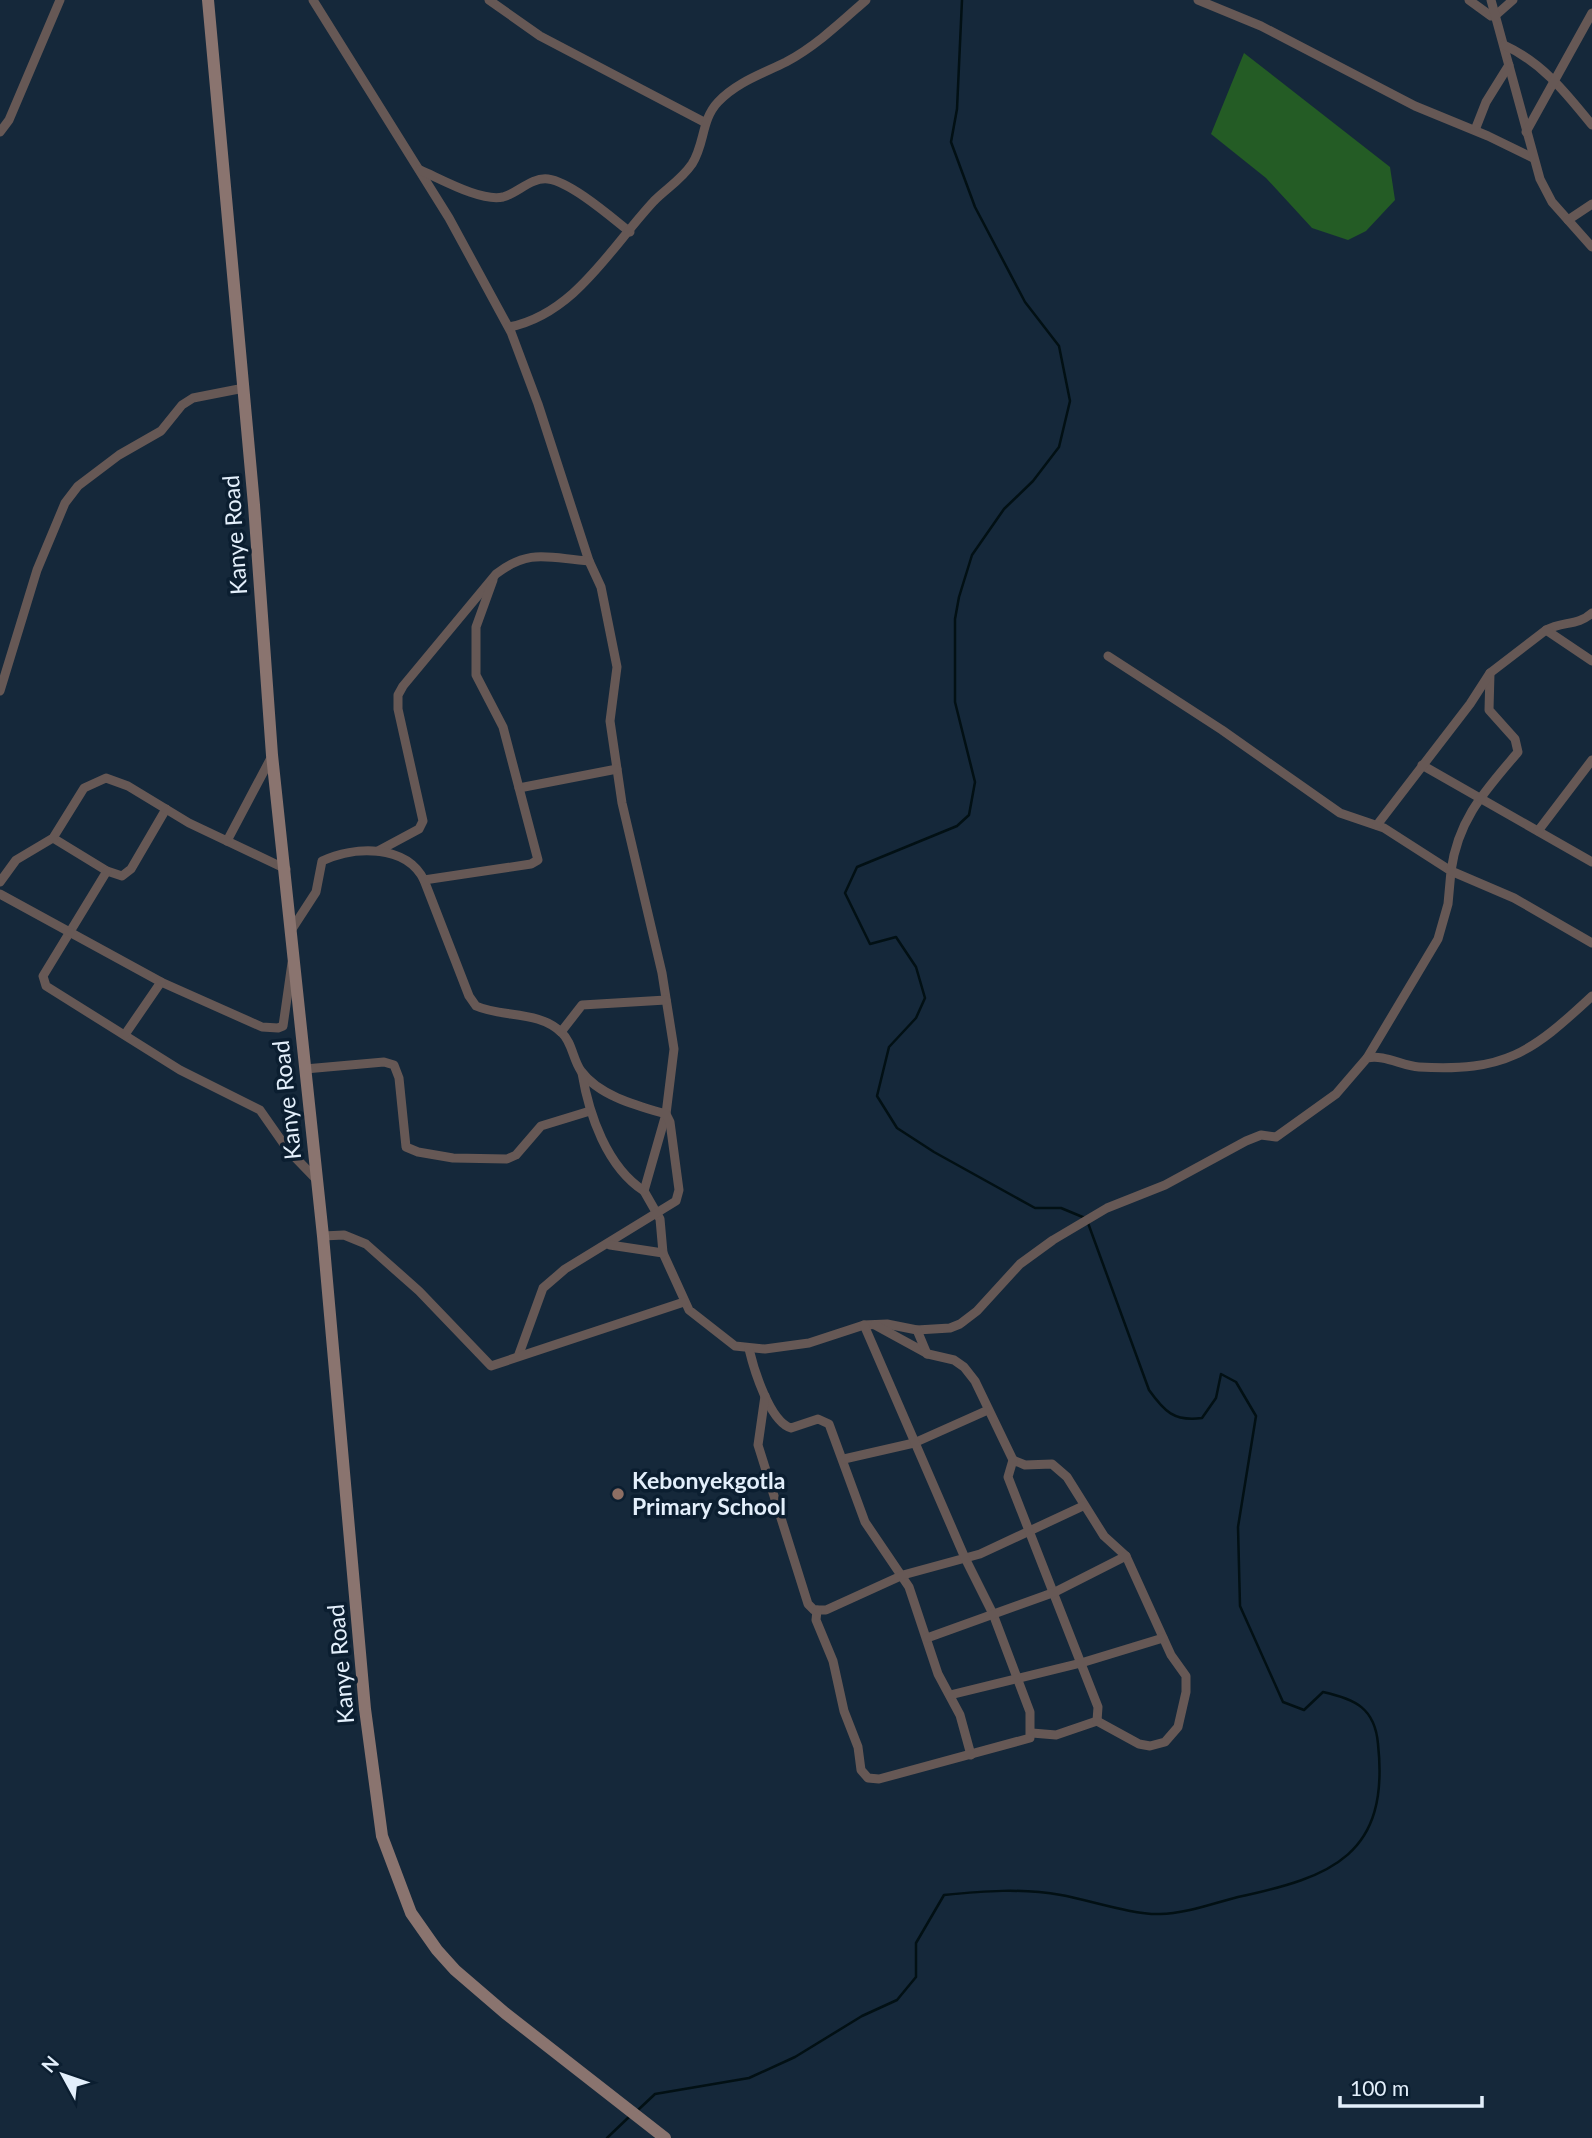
<svg xmlns="http://www.w3.org/2000/svg" width="1592" height="2138" font-family="Lato,sans-serif">
	<rect width="100%" height="100%" fill="#15283a"/>
	<path fill="#245c25" d="M1244,53l146,114 5,33 -29,31 -18,9 -36,-12 -46,-50 -55,-44z"/>
	<g fill="none" stroke-linecap="round" stroke-linejoin="round">
		<g stroke="#021014" stroke-width="2.5">
			<path d="M962,0l-5,109 -6,33 24,65 50,95 34,44 11,55 -11,46 -26,34 -29,28 -32,46 -13,42 -4,22v83l20,80 -6,33 -12,11 -100,41 -12,26 25,51 26,-7 20,30 9,31 -9,20 -27,29 -12,49 20,32 37,24 101,56h26l24,10"/>
			<path d="M638,2110l17,-16 94,-16 46,-21 67,-41 35,-16 19,-23v-34l28,-48c40,-4 77,-7 117,0 28,5 72,20 99,19 25,0 54,-11 78,-17 94,-20 152,-42 140,-153 -3,-36 -23,-45 -55,-52l-19,18 -21,-8 -43,-96 -2,-79 18,-111 -20,-34 -15,-8 -5,24 -14,20c-28,4 -38,-7 -53,-28l-61,-167"/>
			<path d="M607,2138l23,-22"/>
		</g>
		<g stroke="#665855" stroke-width="9">
			<path d="M313,0l136,218 62,114 27,72 51,157 12,26 16,80 -7,54 12,82 40,170 12,76 -8,65 -22,77 16,28 3,34 26,57 46,36 30,3 44,-6 55,-18 23,-1 30,6 33,-2 10,-4 17,-13 43,-47 33,-24 54,-32 58,-23 81,-44 15,-6 15,2 60,-43 31,-36c17,-4 35,8 52,9 86,5 112,-14 173,-71"/>
			<path d="M489,0l51,36 164,86"/>
			<path d="M1198,0l63,26 154,80 73,30 45,22"/>
			<path d="M1469,0l22,16 5,-1 17,-15"/>
			<path d="M1491,0l49,179 12,23 40,45"/>
			<path d="M1504,45c39,18 62,48 88,80"/>
			<path d="M1475,130l11,-28 23,-37"/>
			<path d="M0,132l9,-12 51,-120"/>
			<path d="M1526,132l66,-119"/>
			<path d="M420,170c21,9 61,32 83,27 15,-4 28,-20 45,-18 23,3 63,38 82,53"/>
			<path d="M1568,220l24,-16"/>
			<path d="M509,327c66,-13 102,-80 145,-126 13,-13 27,-21 38,-37 13,-20 9,-44 26,-62 19,-20 44,-28 68,-40 30,-16 55,-40 80,-62"/>
			<path d="M1546,630c16,-9 32,-4 46,-17"/>
			<path d="M1108,656l114,74 118,83 44,15 67,43 -3,33 -10,35 -71,119"/>
			<path d="M1490,673l-1,37 26,29 3,13c-33,39 -60,67 -67,119l63,27 78,45"/>
			<path d="M0,691l37,-121 28,-67 13,-17 41,-31 42,-24 21,-26 11,-7 51,-10"/>
			<path d="M1422,765l170,97"/>
			<path d="M519,788l98,-19"/>
			<path d="M1377,825l93,-121 20,-31 56,-43 46,31"/>
			<path d="M1538,831l54,-71"/>
			<path d="M53,838l54,33 15,5 9,-7 35,-60"/>
			<path d="M227,841l45,-85"/>
			<path d="M378,851l41,-22 4,-8 -25,-112v-14l5,-9 93,-112c34,-26 52,-16 93,-13"/>
			<path d="M107,871l-64,105 3,10 134,84 80,40 28,40 28,29"/>
			<path d="M424,880l107,-16 7,-4 -35,-133 -27,-52v-48l17,-47"/>
			<path d="M0,882l16,-22 37,-22 31,-50 22,-10 22,8 61,37 97,46"/>
			<path d="M0,894l161,88 101,45 16,1 5,-2 9,-63"/>
			<path d="M292,929l24,-37 6,-31c32,-15 84,-17 102,19l45,116 7,10c27,12 63,4 86,27 10,9 11,27 19,38 18,25 57,35 85,43l4,8 9,68 -3,11 -111,68 -22,19 -24,66"/>
			<path d="M561,1032l21,-27 84,-5"/>
			<path d="M126,1033l35,-51"/>
			<path d="M305,1069l79,-7 10,3 5,13 7,69 12,5 35,6 54,1 9,-4 25,-29 49,-15"/>
			<path d="M582,1073c7,42 25,94 62,118"/>
			<path d="M323,1236l21,-1 22,9 53,47 72,75 193,-64"/>
			<path d="M610,1245l53,8"/>
			<path d="M875,1325l53,29 26,6 10,7 11,14 38,79 12,5 27,-1 15,13 37,59 22,20 45,99 15,21v16l-8,35 -13,15 -15,4 -11,-2 -42,-23 -41,14 -24,-2"/>
			<path d="M917,1330l10,24"/>
			<path d="M749,1349c5,21 21,73 42,79l27,-9 11,5 36,98 44,65 29,87 22,41 11,40"/>
			<path d="M765,1396l-7,49 50,159 6,6h12l77,-35 77,-21 103,-48"/>
			<path d="M844,1459l70,-16 74,-33"/>
			<path d="M1013,1460l-5,17 90,230 -1,14"/>
			<path d="M817,1610l-1,10 17,41 11,50 14,36 3,23 7,8 11,1 151,-41v-26l-37,-98 -28,-56 -101,-233"/>
			<path d="M927,1638l128,-46 71,-36"/>
			<path d="M950,1695l131,-32 82,-25"/>
		</g>
		<path stroke="#8a746f" stroke-width="12" d="M208,0l46,505 18,250 51,481 42,473 17,127 29,77 26,37 18,20 50,43 160,125"/>
	</g>
	<circle fill="#8d6e63" stroke="#0b1e30" stroke-width="2.5" cx="618" cy="1494" r="7"/>
	<g text-anchor="middle" stroke-width="7" stroke-linejoin="round" paint-order="stroke">
		<g font-size="23" fill="#e3effb" stroke="#0b1e30">
			<text transform="translate(235 535) rotate(-94)" y="8">Kanye Road</text>
			<text transform="translate(287 1100) rotate(-96)" y="8">Kanye Road</text>
			<text transform="translate(341 1664) rotate(-95)" y="8">Kanye Road</text>
		</g>
		<g font-size="23" font-weight="bold" fill="#e3effb" stroke="#0b1e30" text-anchor="start">
			<text x="632" y="1489">Kebonyekgotla<tspan x="632" dy="26">Primary School</tspan></text>
		</g>
	</g>
	<g transform="translate(63 2075) rotate(310)" stroke="#0b1e30" stroke-width="5" paint-order="stroke">
	<path d="M0-5L12 26L0 18L-12 26Z" fill="#e3effb"/>
	<text y="-10" font-size="19" font-weight="bold" text-anchor="middle" fill="#e3effb">N</text>
	</g>
	<path d="M1340 2096v10h142v-10" fill="none" stroke="#e3effb" stroke-width="3.5"/>
	<text x="1350" y="2096" font-size="21" fill="#e3effb" stroke="#0b1e30" stroke-width="5" paint-order="stroke">100 m</text>
</svg>
